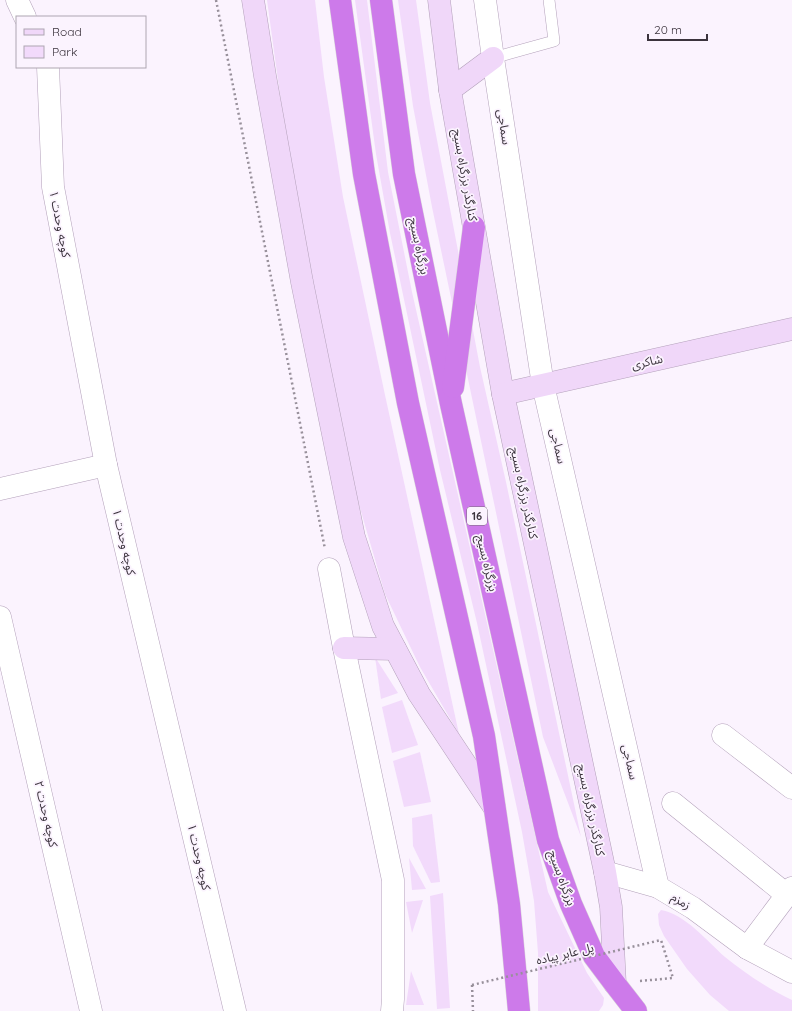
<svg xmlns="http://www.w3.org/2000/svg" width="792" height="1011" font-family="Quicksand,'Noto Sans Arabic',sans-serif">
	<rect width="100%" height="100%" fill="#fbf3fe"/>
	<g fill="#f2dafb">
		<path d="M267,0h48l9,77 19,120 42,198 74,339 -39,-67 -35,-73 -32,-110 -32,-146 -40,-236z"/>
		<path d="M355,0h12l21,172 24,120 136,600 39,81 17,25 -1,7 -4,6h-61v-58l-4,-52 -12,-69 -45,-209 -37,-153 -50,-237 -14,-79z"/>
		<path d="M398,0h18l14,103 50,264 26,115 75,355 -38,-100 -111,-530 -19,-101z"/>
		<path d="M375,657l23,36 -17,6z"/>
		<path d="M402,700l16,45 -26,8 -10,-46z"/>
		<path d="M420,752l11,50 -27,5 -11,-46z"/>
		<path d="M432,814l8,68 -9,1 -18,-37 -1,-28z"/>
		<path d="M409,858l17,31 -14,1z"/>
		<path d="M443,893l7,115 -13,1 -7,-113z"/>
		<path d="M423,900l-11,33 -6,-31z"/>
		<path d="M661,910c24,4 46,31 64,47 20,16 43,32 67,43v11h-63l-19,-16 -23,-26 -23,-33 -5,-11 -1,-11z"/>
		<path d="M411,971l13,34h-18z"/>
	</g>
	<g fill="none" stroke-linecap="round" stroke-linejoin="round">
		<g stroke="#b3a1ba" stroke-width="12">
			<path id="lane" d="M493,58l61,-17 -5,-41"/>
		</g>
		<g stroke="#b3a1ba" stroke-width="23">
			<g id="street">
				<path d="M17,0l8,17"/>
				<path d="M485,0l8,58 50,327 115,502"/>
				<path d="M48,67l5,120 53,278 129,546"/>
				<path d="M0,489l106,-24"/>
				<path d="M329,569l15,79 49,232v119l-1,12"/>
				<path d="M0,617l91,394"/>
				<path d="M723,735l69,53"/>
				<path d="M673,803l114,92"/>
				<path d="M605,872l53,15 35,21 54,40 45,24"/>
				<path d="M747,948l45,-60"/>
			</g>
		</g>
		<g stroke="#b3a1ba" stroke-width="23">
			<g id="secondary">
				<path d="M253,0l12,76 37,206 52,255 29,89 36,68 75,113"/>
				<path d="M439,0l11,90 53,304 102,478 6,35 4,77"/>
				<path d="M450,90l43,-32"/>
				<path d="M503,394l289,-65"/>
				<path d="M344,648l51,1"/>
			</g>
		</g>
		<g stroke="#d8d6d8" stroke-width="23">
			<g id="highway">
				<path d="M340,0l24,174 44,229 76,333 25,168 10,107"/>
				<path d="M381,0l23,174 47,230 97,436 23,64 23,52 21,28 21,27"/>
				<path d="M453,387l21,-160"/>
			</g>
		</g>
		<g stroke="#98909b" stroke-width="2.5" stroke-dasharray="2 3" stroke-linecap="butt">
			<path d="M216,0l109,549"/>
			<path d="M640,981l33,-3 -12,-38"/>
			<path d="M472,985l1,26"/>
		</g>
		<use href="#lane" stroke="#fff" stroke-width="11"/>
		<use href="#street" stroke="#fff" stroke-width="22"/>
		<use href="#secondary" stroke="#f0d7f9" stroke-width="22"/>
		<use href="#highway" stroke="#cd7aea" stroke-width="22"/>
		<path stroke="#98909b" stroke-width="2.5" stroke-dasharray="2 3" stroke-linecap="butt" d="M472,985l189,-45"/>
	</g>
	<g text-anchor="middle" stroke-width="3.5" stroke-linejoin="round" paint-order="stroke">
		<rect fill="#fbf3fe" stroke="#756d77" stroke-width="1" x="467" y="507" width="20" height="18" rx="3"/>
		<g font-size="11" font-weight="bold" fill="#3b333d">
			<text x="477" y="520">16</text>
		</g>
		<g font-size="12" fill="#3b333d" stroke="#fbf3fe">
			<text transform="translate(504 127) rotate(81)" y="4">سماجی</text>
			<text transform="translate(465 175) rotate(80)" y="4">کنارگذر بزرگراه بسیج</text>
			<text transform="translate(60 224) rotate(79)" y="4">کوچه وحدت ۱</text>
			<text transform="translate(419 246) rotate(78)" y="4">بزرگراه بسیج</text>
			<text transform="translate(647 362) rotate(-13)" y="4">شاکری</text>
			<text transform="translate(558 446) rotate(77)" y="4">سماجی</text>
			<text transform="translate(524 493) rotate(78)" y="4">کنارگذر بزرگراه بسیج</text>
			<text transform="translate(124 542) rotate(77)" y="4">کوچه وحدت ۱</text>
			<text transform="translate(487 563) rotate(77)" y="4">بزرگراه بسیج</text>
			<text transform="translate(630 762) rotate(77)" y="4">سماجی</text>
			<text transform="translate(591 810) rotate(78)" y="4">کنارگذر بزرگراه بسیج</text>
			<text transform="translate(46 814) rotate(77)" y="4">کوچه وحدت ۲</text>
			<text transform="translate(199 857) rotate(77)" y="4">کوچه وحدت ۱</text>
			<text transform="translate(562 878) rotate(70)" y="4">بزرگراه بسیج</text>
			<text transform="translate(681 901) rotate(31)" y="4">زمزم</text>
			<text transform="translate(565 954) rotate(-13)" y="4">پل عابر پیاده</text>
		</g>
	</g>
	<rect x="16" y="16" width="130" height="52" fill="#fbf3fe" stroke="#aea6b1"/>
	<rect x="24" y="29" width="20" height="6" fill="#f0d7f9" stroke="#aea6b1"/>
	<text x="52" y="36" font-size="12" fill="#3b333d">Road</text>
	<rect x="24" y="46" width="20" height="12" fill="#f2dafb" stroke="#aea6b1"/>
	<text x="52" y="56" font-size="12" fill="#3b333d">Park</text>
	<path d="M648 34v6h59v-6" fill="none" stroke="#3b333d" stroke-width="2"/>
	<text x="654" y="34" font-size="12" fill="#3b333d" stroke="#fbf3fe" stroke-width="3" paint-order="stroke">20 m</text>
</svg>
